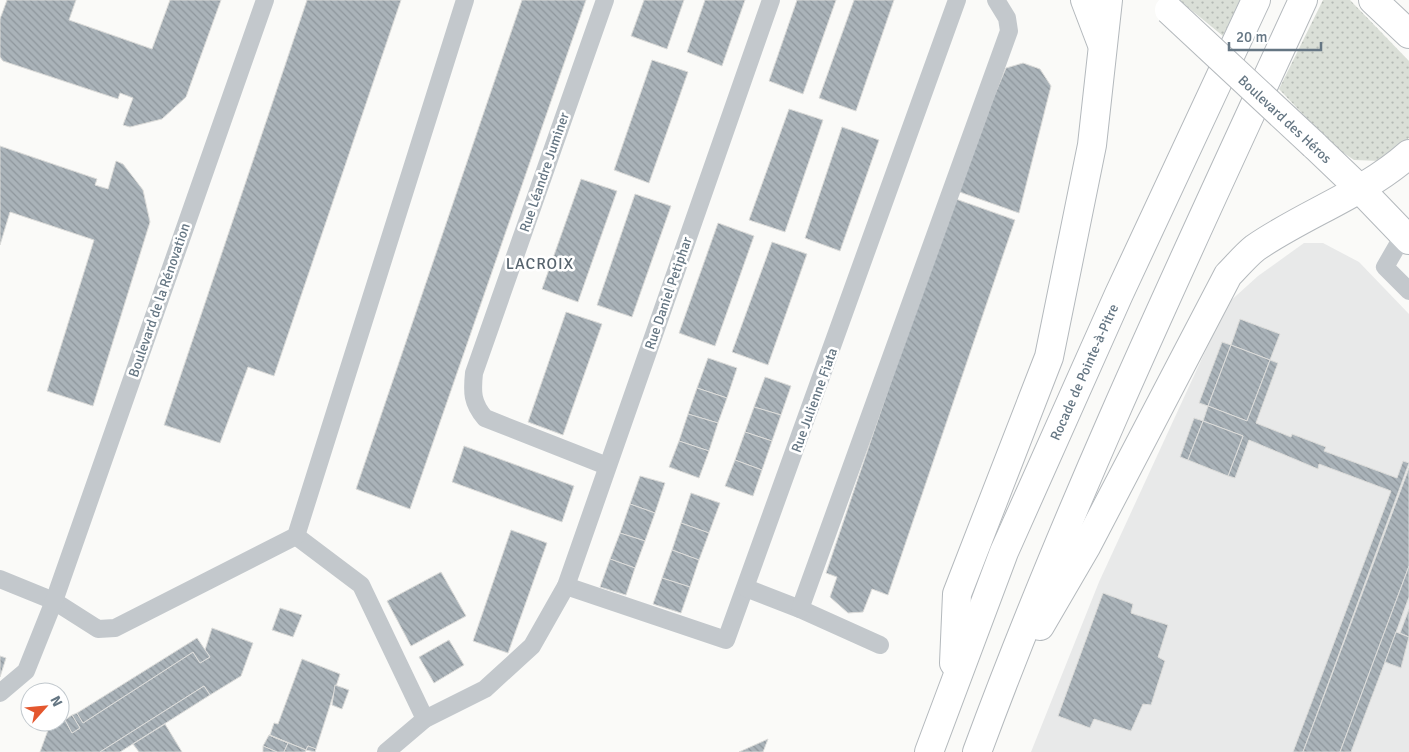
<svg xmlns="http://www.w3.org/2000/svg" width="1409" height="752" font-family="Signika,sans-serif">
	<defs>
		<pattern id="grass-dots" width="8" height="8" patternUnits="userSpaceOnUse" patternTransform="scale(1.25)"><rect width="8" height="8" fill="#dadfd7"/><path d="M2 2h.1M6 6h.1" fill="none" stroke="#b4b9b4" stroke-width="1.8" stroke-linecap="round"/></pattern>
		<pattern id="building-back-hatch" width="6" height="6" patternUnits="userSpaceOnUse" patternTransform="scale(1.25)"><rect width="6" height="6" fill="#aab3b9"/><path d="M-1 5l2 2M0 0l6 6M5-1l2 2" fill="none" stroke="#8e969c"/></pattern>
	</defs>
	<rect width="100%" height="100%" fill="#fafaf8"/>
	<path fill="#e8e9e9" d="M1304,243h19l36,19 50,52v438h-378l68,-170 128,-278 31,-28z"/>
	<g fill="url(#grass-dots)">
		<path d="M1179,0h61l-17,36z"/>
		<path d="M1323,0h27l59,61v77l-28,23 -27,-1 -22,-15 -53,-56z"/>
	</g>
	<g fill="url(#building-back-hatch)" stroke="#dcdcda">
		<path d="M7,0h69l-7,20 83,29 18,-49h51l-35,97 -24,22 -32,8 -7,-2 10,-27 -13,-5 -2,6 -115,-38 -3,-4v-38z"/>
		<path d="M307,0h94l-127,376 -26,-9 -28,76 -56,-18z"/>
		<path d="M522,0h64l-176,509 -54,-20z"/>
		<path d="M644,0h40l-17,49 -36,-13z"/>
		<path d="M705,0h40l-23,66 -35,-14z"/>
		<path d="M797,0h39l-33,94 -34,-13z"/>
		<path d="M854,0h40l-38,111 -37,-13z"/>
		<path d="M652,60l36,12 -39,111 -35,-13z"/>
		<path d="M1023,63l17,6 11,17 -32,127 -65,-23 52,-122z"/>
		<path d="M789,109l34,11 -38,112 -36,-12z"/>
		<path d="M842,127l37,13 -39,111 -35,-13z"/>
		<path d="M0,146l97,33 -2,6 13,4 8,-28 7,3 20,26 7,32 -57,184 -46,-15 47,-151 -84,-28 -10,33z"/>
		<path d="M581,179l36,12 -39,111 -36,-13z"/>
		<path d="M635,194l36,12 -39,111 -35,-12z"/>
		<path d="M953,198l62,22 -127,375 -16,-6 -9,23 -15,1 -18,-16 7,-20 -11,-4z"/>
		<path d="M718,223l36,13 -39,110 -36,-13z"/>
		<path d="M772,242l35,12 -39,111 -36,-13z"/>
		<path d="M566,312l36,12 -39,111 -35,-13z"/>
		<path d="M1240,319l40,15 -10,26 -39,-15z"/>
		<path d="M1222,342l9,3 -23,61 -9,-3z"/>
		<path d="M1231,345l39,15 -23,61 -39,-15z"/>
		<path d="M708,358l29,10 -10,30 -30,-10z"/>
		<path d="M1270,360l8,3 -22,60 35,14 1,-3 34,13 -2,4 73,27 6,-17 6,2 -106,289h-10l98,-261 -72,-27 -1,5 -69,-29 -14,38 -7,-2 15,-40 -40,-15 5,-15 39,15z"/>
		<path d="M765,377l26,9 -10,29 -27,-8z"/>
		<path d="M697,388l30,10 -9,25 -30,-9z"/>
		<path d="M754,407l27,8 -9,26 -27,-9z"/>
		<path d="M688,414l30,9 -9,28 -30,-10z"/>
		<path d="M1194,418l9,3 -15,39 -8,-3z"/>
		<path d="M1203,421l40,15 -15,40 -40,-16z"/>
		<path d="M745,432l27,9 -10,29 -27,-10z"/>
		<path d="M679,441l30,10 -10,27 -30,-11z"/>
		<path d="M464,446l110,40 -12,36 -110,-40z"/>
		<path d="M735,460l27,10 -9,26 -28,-10z"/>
		<path d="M1409,468v98l-69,186h-37z"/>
		<path d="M640,476l25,7 -10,30 -25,-9z"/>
		<path d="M691,493l29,10 -11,30 -28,-10z"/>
		<path d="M630,504l25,9 -10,28 -25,-8z"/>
		<path d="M681,523l28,10 -10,27 -27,-10z"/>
		<path d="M511,530l36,13 -39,110 -35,-12z"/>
		<path d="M620,533l25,8 -10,27 -25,-9z"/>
		<path d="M672,550l27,10 -9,27 -28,-9z"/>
		<path d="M610,559l25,9 -9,27 -26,-8z"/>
		<path d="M1409,566v31l-24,65 -34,90h-11z"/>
		<path d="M441,572l25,44 -55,30 -24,-45z"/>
		<path d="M662,578l28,9 -9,26 -28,-9z"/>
		<path d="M1103,593l30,11 -2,9 37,12 -10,32 7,4 -14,44 -8,-1 -12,27 -37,-12 -4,9 -32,-12z"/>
		<path d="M280,608l22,7 -9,22 -21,-7z"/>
		<path d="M1409,609v28l-9,-4z"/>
		<path d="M212,628l41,15 -12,33 -31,19 -6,-9 -104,66h-60l8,-22 17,-10 7,13 8,-5 -8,-13 5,-2 6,10 110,-71 7,11 10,-6 -5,-7z"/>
		<path d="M1396,632l13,5 -8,31 -16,-6z"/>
		<path d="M197,638l13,19 -10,6 -7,-11 -110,71 -6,-10z"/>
		<path d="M449,640l15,25 -30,18 -15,-26z"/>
		<path d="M0,656l6,2 -6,19z"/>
		<path d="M302,659l38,15 -24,75 -8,-3 -2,4 -36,-15 4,-12 4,1z"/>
		<path d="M335,685l14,5 -7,19 -10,-4z"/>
		<path d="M204,686l6,9 -90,57h-20z"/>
		<path d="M72,715l8,13 -8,5 -7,-13z"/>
		<path d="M165,724l17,28h-43l-6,-8z"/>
		<path d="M269,735l19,8 -4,9h-7l-14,-6z"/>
		<path d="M269,735l37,15 -1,2h-21l4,-9z"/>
		<path d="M768,739l-5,13h-24z"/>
		<path d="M263,746l14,6h-14z"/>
		<path d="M308,746l8,3 -1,3 -9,-2z"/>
	</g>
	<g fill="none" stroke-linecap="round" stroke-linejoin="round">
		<g stroke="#b4b9bd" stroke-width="30">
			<g id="highway">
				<path d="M1085,0l16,42"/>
				<path d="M1373,0l36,34"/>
				<path d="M1314,145l45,43 50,52"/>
				<path d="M1040,626l46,-79 142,-272c9,-9 17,-19 27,-27 49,-34 109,-54 154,-94"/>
				<path d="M954,663l3,-69 92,-237 43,-212 16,-145"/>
				<path d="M929,752l75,-200 115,-258 137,-294"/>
				<path d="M977,752c95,-257 212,-504 326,-752"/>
			</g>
		</g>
		<g stroke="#c3c8cc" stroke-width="18">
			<path d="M605,0l-131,373c-2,19 -2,30 11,45l122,48"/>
			<path d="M1404,234l-19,33 24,24"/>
			<path d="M296,536l65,49 64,134"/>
			<path d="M0,579l54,22 44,28 17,-1 181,-92 169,-536"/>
			<path d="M566,586l160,54 231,-640"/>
			<path d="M746,588l54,21 80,36"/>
			<path d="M800,609l209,-578 -2,-13 -11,-18"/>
			<path d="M0,693l26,-22 28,-70 211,-601"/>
			<path d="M386,752l39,-33 60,-30 47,-43 34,-60 205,-586"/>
		</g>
		<use href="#highway" stroke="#fff" stroke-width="28"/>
		<g stroke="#b4b9bd" stroke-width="30" stroke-linecap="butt">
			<path id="highway-bridge" d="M1169,10l145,135"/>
		</g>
		<use href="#highway-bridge" stroke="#fff" stroke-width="28"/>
	</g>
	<g text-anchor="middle" stroke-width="5" stroke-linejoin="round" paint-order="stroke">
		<g font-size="14" fill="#657683" stroke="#fff">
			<text transform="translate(1285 119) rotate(43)" y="5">Boulevard des Héros</text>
			<text transform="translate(544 172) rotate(-71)" y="5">Rue Léandre Juminer</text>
			<text transform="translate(668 293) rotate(-71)" y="5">Rue Daniel Petiphar</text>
			<text transform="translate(159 300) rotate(-71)" y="5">Boulevard de la Rénovation</text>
			<text transform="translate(1084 372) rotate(-66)" y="5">Rocade de Pointe-à-Pitre</text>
			<text transform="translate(814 400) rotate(-70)" y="5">Rue Julienne Fiata</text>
		</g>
		<g font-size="16" letter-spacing="1" fill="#57646e" stroke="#fff">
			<text x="540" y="269">LACROIX</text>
		</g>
	</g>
	<g transform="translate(45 707) rotate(63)"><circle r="24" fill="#ffffff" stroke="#c1c8cd"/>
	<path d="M0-4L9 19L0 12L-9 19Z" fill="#e4572e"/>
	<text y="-8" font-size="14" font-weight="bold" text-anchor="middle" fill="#657683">N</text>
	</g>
	<path d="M1229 42v8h92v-8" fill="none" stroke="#657683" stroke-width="2.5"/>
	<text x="1236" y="42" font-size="15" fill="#657683" stroke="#ffffff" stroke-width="4" paint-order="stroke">20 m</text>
</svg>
